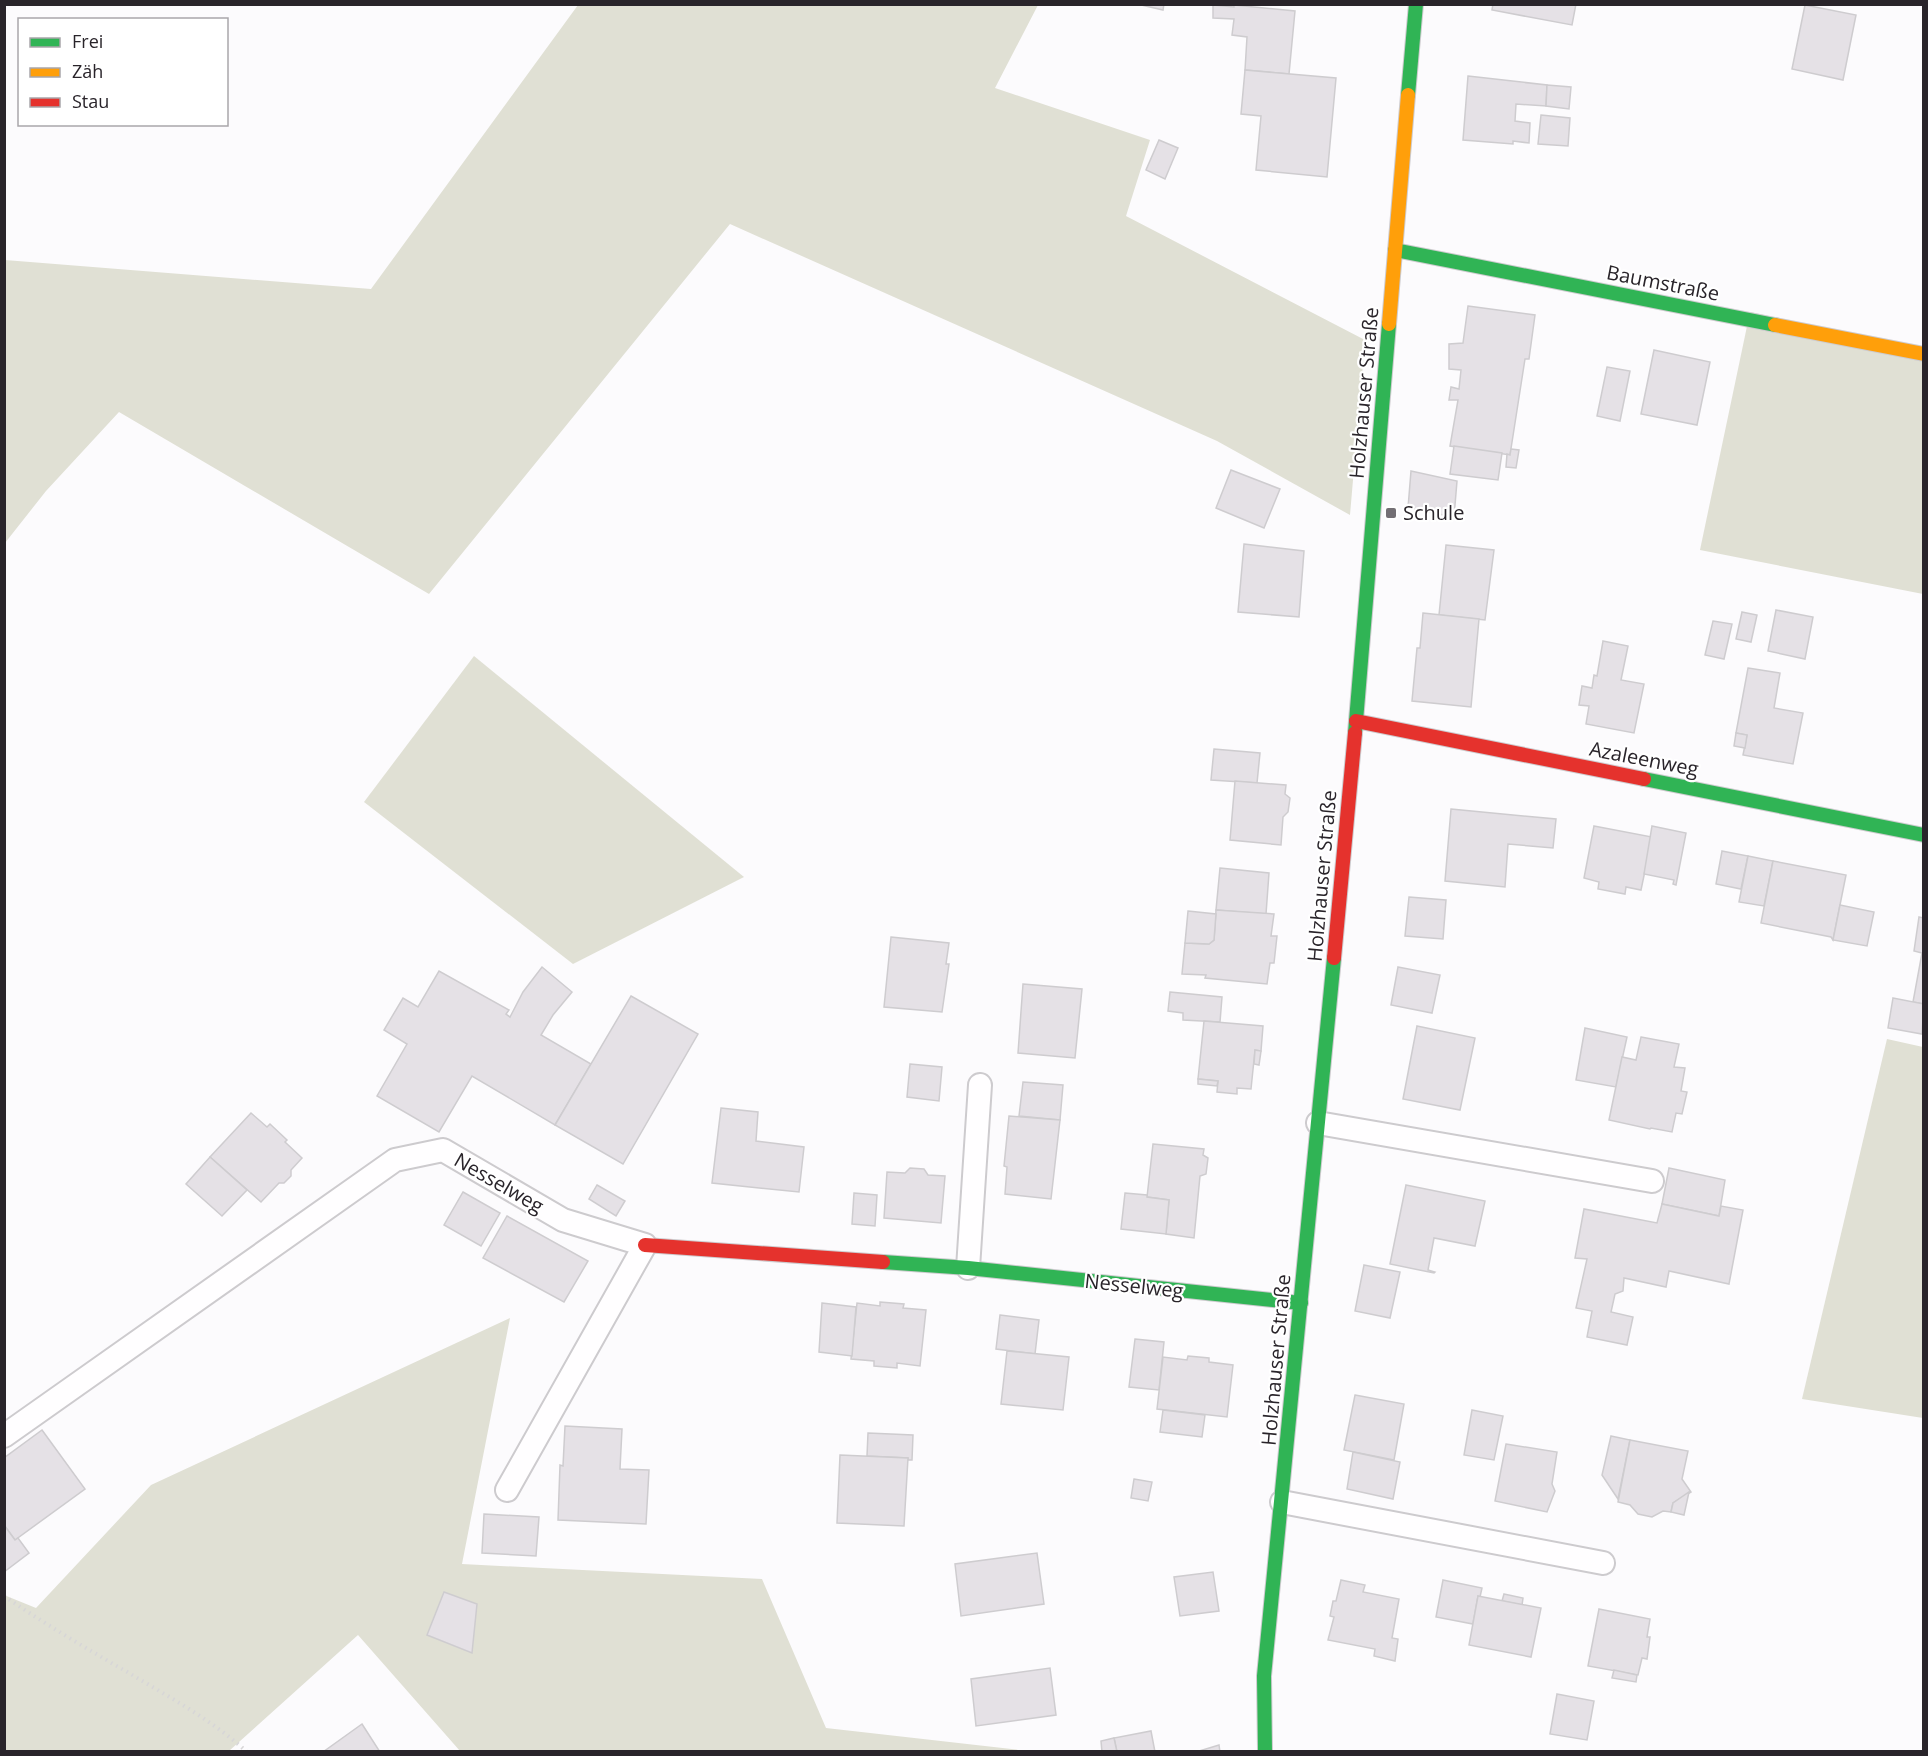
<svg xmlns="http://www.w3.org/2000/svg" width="1928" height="1756" font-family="'Open Sans',sans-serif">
	<rect width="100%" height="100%" fill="#fcfbfd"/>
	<g fill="#e0e0d4">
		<path d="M578,5h460l-43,83 155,52 -24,76 239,124 -15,175 -133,-74 -487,-217 -301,370 -310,-182 -73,79 -41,52v-283l366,29z"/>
		<path d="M1750,312l173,38v244l-223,-44z"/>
		<path d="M474,656l270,221 -171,87 -209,-162z"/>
		<path d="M1887,1039l36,8v371l-121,-19z"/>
		<path d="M510,1318l-48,246 300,15 64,149 202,23h-568l-102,-116 -129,116h-224l-1,-156 32,13 115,-123z"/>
	</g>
	<g fill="#e5e1e6" stroke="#cecccf" stroke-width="1.5">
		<path d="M1137,4h27l-1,6z"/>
		<path d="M1493,4h83l-4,21 -80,-15z"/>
		<path d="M1213,5l21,2v-2l61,6 -6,63 -44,-4 2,-33 -15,-2 2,-16 -21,-1z"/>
		<path d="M1805,5l51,10 -13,65 -51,-11z"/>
		<path d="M1245,70l91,8 -9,99 -71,-7 5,-54 -20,-2z"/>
		<path d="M1468,76l79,9 -1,21 -30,-2 -1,17 15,2 -1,20 -16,-2v3l-50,-4z"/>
		<path d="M1547,85l24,2 -2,22 -23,-3z"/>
		<path d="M1541,115l29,3 -2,28 -30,-2z"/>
		<path d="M1159,140l19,8 -13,31 -19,-9z"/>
		<path d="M1468,306l67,9 -6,44h-4l-15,96 -60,-9 8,-46h-9l2,-13 8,2 2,-19 -12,-1v-25l14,-1z"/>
		<path d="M1654,350l56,12 -13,63 -56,-11z"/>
		<path d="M1607,367l23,4 -10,50 -23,-5z"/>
		<path d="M1454,446l48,7 -4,27 -48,-6z"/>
		<path d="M1511,449l8,1 -3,18 -10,-1 1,-13 3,1z"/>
		<path d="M1231,470l49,19 -16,39 -48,-20z"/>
		<path d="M1411,471l46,10 -3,36 -46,-9z"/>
		<path d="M1244,544l60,7 -5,66 -61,-5z"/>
		<path d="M1446,545l48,5 -9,70 -46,-5z"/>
		<path d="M1776,610l37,7 -8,42 -37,-8z"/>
		<path d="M1742,612l15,3 -6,27 -15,-3z"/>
		<path d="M1423,613l56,6 -8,88 -59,-6 5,-53h3z"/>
		<path d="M1713,621l19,3 -8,35 -19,-4z"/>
		<path d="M1603,641l25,5 -7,34 23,4 -10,49 -48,-9 3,-18 -10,-1 3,-19 10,2 2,-13 3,1z"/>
		<path d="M1748,668l32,5 -6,35 29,5 -10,51 -50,-9 4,-20 -11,-2z"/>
		<path d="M1736,733l11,2 -2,13 -11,-2z"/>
		<path d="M1214,749l46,4 -3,30 -46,-3z"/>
		<path d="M1235,781l51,4 -1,9 5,4 -2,14 -5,5 -2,28 -51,-5z"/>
		<path d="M1451,809l105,10 -3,29 -45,-4 -3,43 -60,-6z"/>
		<path d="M1594,826l58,11 -11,53 -15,-3 -1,7 -27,-5 1,-7 -15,-4z"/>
		<path d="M1652,826l34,7 -10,52 -3,-1 1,-4 -30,-6z"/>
		<path d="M1722,851l26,5 -7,33 -25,-5z"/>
		<path d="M1748,856l25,5 -9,45 -25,-4z"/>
		<path d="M1773,861l73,14 -13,65 -2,-3 -70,-14z"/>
		<path d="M1220,868l49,5 -3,41 -50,-4z"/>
		<path d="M1409,897l37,3 -3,39 -38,-3z"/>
		<path d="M1840,905l34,7 -7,34 -34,-6z"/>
		<path d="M1216,910l58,4 -3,22h6l-3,27h-4l-3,21 -62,-6 1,-3 -24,-1 3,-31 24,1 5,-4z"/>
		<path d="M1188,911l28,3 -2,26 -5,4 -24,-1z"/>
		<path d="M1919,917l5,1v86l-11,-2 9,-49 -8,-2z"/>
		<path d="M891,937l58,6 -3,21h3l-7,48 -58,-5z"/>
		<path d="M542,967l30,25 -19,23 -12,20 50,29 -36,61 -83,-49 -33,56 -62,-36 30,-52 -23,-14 19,-32 15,9 21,-36 70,39 -3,4 4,3 13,-25z"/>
		<path d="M1398,967l42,8 -8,38 -41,-8z"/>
		<path d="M1023,984l59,5 -7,69 -57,-5z"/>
		<path d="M1170,992l52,5 -2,25 -37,-2v-7l-15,-2z"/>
		<path d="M631,996l67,38 -75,130 -68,-39z"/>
		<path d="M1893,998l31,6 -2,30 -34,-6z"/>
		<path d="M1204,1021l59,5 -2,25 -6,-1 -4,39 -14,-1v6l-20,-2 1,-11 -20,-2z"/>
		<path d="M1417,1026l58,12 -15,72 -57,-11z"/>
		<path d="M1585,1028l42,9 -11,50 -40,-7z"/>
		<path d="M1641,1037l38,7 -5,23 11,1 -4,23 6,1 -5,22 -6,-1 -4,19 -21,-4 -1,1 -41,-9 13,-63 14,3z"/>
		<path d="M1255,1050l6,1 -2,14 -5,-1z"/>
		<path d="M910,1064l32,3 -3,34 -32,-4z"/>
		<path d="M1198,1079l20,2 -1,5 -19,-2z"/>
		<path d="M1023,1082l40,3 -3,35 -41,-4z"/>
		<path d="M721,1108l37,4 -2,29 48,6 -5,45 -87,-9z"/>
		<path d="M251,1113l16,14 3,-3 17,16 -2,2 17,16 -11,12v6l-7,7h-5l-18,19 -51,-45z"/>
		<path d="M1009,1116l51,4 -9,79 -46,-5 2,-27 -3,-1z"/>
		<path d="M1153,1144l51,5 -1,6 5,3 -2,16 -6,2 -6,62 -28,-4 3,-34 -22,-3z"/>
		<path d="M210,1157l37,33 -25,26 -36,-32z"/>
		<path d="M910,1168l14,1 4,6 17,1 -4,47 -57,-5 3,-46 18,1z"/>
		<path d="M1669,1168l56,12 -6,36 -57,-12z"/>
		<path d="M597,1185l28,16 -9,15 -27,-17z"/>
		<path d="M1406,1185l79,16 -10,45 -41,-8 -6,32 7,2 -1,1 -44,-9z"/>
		<path d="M463,1192l37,21 -19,33 -37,-21z"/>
		<path d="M854,1193l23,2 -2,31 -23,-2z"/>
		<path d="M1125,1193l22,2v2l22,3 -3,34 -45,-5z"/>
		<path d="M1662,1204l57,12 2,-10 22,4 -14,74 -60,-13 -3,16 -42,-9 -1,13 -8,3 -4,18 22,5 -6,28 -40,-8 5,-26 -16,-3 11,-49 -12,-1 9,-49 73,14z"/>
		<path d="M507,1216l81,45 -24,41 -81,-44z"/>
		<path d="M1364,1265l36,7 -10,46 -35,-7z"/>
		<path d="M880,1302l24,2 -1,4 23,2 -6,56 -23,-3v5l-23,-2v-5l-23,-2 6,-56 23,3z"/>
		<path d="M822,1303l34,4 -4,49 -33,-4z"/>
		<path d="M1000,1315l39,5 -4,34 -39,-5z"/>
		<path d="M1135,1339l29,3 -5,48 -30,-3z"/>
		<path d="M1007,1351l62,6 -6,53 -62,-6z"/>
		<path d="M1188,1356l21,2v4l24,3 -6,52 -70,-8 6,-52 24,3z"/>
		<path d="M1355,1395l49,9 -10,56 -50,-10z"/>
		<path d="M1163,1410l42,5 -3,22 -42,-5z"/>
		<path d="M1472,1410l31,6 -9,44 -30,-5z"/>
		<path d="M565,1426l57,3 -2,40 29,1 -3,54 -88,-4 2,-55 3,1z"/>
		<path d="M42,1430l43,59 -70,51 -11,-15v-67z"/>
		<path d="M868,1433l45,2 -1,25h-4v-2l-41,-2z"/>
		<path d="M1611,1436l19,4 -12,59 -16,-24z"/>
		<path d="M1630,1440l58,11 -6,28 9,13 -18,11 -2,9 -8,-1 -11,6 -14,-3 -8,-9 -12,-3z"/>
		<path d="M1506,1444l51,8 -5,32 3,7 -8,21 -52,-11z"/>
		<path d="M1353,1452l47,10 -7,37 -46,-10z"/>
		<path d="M840,1455l68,3 -4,68 -67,-3z"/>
		<path d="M1134,1479l18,3 -4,19 -17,-3z"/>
		<path d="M1689,1492l-5,23 -13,-3 2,-9z"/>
		<path d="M484,1514l55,3 -3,39 -54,-3z"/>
		<path d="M4,1525l11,15 3,-2 11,15 -25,19z"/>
		<path d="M1037,1553l7,51 -83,12 -6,-52z"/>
		<path d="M1213,1572l6,39 -39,5 -6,-39z"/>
		<path d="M1341,1580l24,5 -2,7 36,7 -7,39 6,1 -3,22 -21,-5 1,-7 -47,-9 6,-23 -4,-1 3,-15h3z"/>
		<path d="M1443,1580l39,8 -2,9 -2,-1 -5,28 -37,-7z"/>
		<path d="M444,1592l33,12 -5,49 -45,-18z"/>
		<path d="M1504,1594l19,4 -1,7 -20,-4z"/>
		<path d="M1478,1596l63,12 -10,49 -62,-12z"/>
		<path d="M1599,1609l51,10 -3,18h3l-3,22 -5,-1 -4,17 -50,-9z"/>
		<path d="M1050,1668l6,47 -80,11 -5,-47z"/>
		<path d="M1614,1670l23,5 -1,7 -24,-4z"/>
		<path d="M1557,1694l37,7 -7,39 -37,-6z"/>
		<path d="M362,1724l18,28h-57z"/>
		<path d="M1151,1731l4,21h-38l-3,-14z"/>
		<path d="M1114,1738l3,14h-15l-1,-11z"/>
		<path d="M1219,1745l1,7h-24z"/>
	</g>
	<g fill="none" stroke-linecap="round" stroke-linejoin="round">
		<g stroke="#cdcbce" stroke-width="26">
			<g id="lane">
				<path d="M1318,1123l334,58"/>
				<path d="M968,1268l12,-183"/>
				<path d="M4,1436l391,-276 48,-10 120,70 82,25 -138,245"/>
				<path d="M1282,1502l321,61"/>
			</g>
		</g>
		<g stroke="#cdcbce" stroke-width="16">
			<g id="fast">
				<path d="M1408,95l8,-91"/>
				<path d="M1395,250l380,75"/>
				<path d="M1355,733l34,-409"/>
				<path d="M1644,779l280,56"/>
				<path d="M883,1262l85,6 333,35"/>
				<path d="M1265,1752l-1,-76 70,-718"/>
			</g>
		</g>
		<g stroke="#cdcbce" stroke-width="16">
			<g id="slow">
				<path d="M1389,324l19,-229"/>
				<path d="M1775,325l149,29"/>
			</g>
		</g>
		<g stroke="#cdcbce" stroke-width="16">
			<g id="jam">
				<path d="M1356,721l288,58"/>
				<path d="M1334,958l21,-225"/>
				<path d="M645,1245l238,17"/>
			</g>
		</g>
		<path stroke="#d7d6d7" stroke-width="4" stroke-dasharray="1.5 4.5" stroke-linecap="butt" d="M4,1596c41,28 83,53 125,77 40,24 83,47 118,79"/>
		<use href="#lane" stroke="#fffeff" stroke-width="22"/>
		<use href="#fast" stroke="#30b455" stroke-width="14"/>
		<use href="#slow" stroke="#ff9f0a" stroke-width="14"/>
		<use href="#jam" stroke="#e5322d" stroke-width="14"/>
	</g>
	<rect fill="#736f74" stroke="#fff" stroke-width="2" x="1385" y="507" width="12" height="12" rx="3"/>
	<g text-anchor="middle" stroke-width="4.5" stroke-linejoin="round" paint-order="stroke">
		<g font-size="20" fill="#29242a" stroke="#fff">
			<text transform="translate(1663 283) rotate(11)" y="7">Baumstraße</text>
			<text transform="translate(1364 393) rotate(-85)" y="7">Holzhauser Straße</text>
			<text transform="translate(1644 759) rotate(11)" y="7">Azaleenweg</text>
			<text transform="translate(1322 876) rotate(-85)" y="7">Holzhauser Straße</text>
			<text transform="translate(499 1183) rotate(30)" y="7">Nesselweg</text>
			<text transform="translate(1134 1286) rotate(6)" y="7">Nesselweg</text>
			<text transform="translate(1276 1360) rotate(-85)" y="7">Holzhauser Straße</text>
		</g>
		<g font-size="20" fill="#29242a" stroke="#fff" text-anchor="start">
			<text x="1403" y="520">Schule</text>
		</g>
	</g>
	<rect width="1928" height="1756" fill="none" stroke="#29242a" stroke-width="12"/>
	<rect x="18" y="18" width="210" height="108" fill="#ffffff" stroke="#a9a7aa" stroke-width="1.5"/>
	<rect x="30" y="38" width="30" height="9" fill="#30b455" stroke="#a9a7aa" stroke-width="1.5"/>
	<text x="72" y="48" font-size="18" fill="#29242a">Frei</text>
	<rect x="30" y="68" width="30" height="9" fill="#ff9f0a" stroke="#a9a7aa" stroke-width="1.5"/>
	<text x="72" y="78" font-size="18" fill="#29242a">Zäh</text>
	<rect x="30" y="98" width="30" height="9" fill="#e5322d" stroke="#a9a7aa" stroke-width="1.5"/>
	<text x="72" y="108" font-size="18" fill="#29242a">Stau</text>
</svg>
